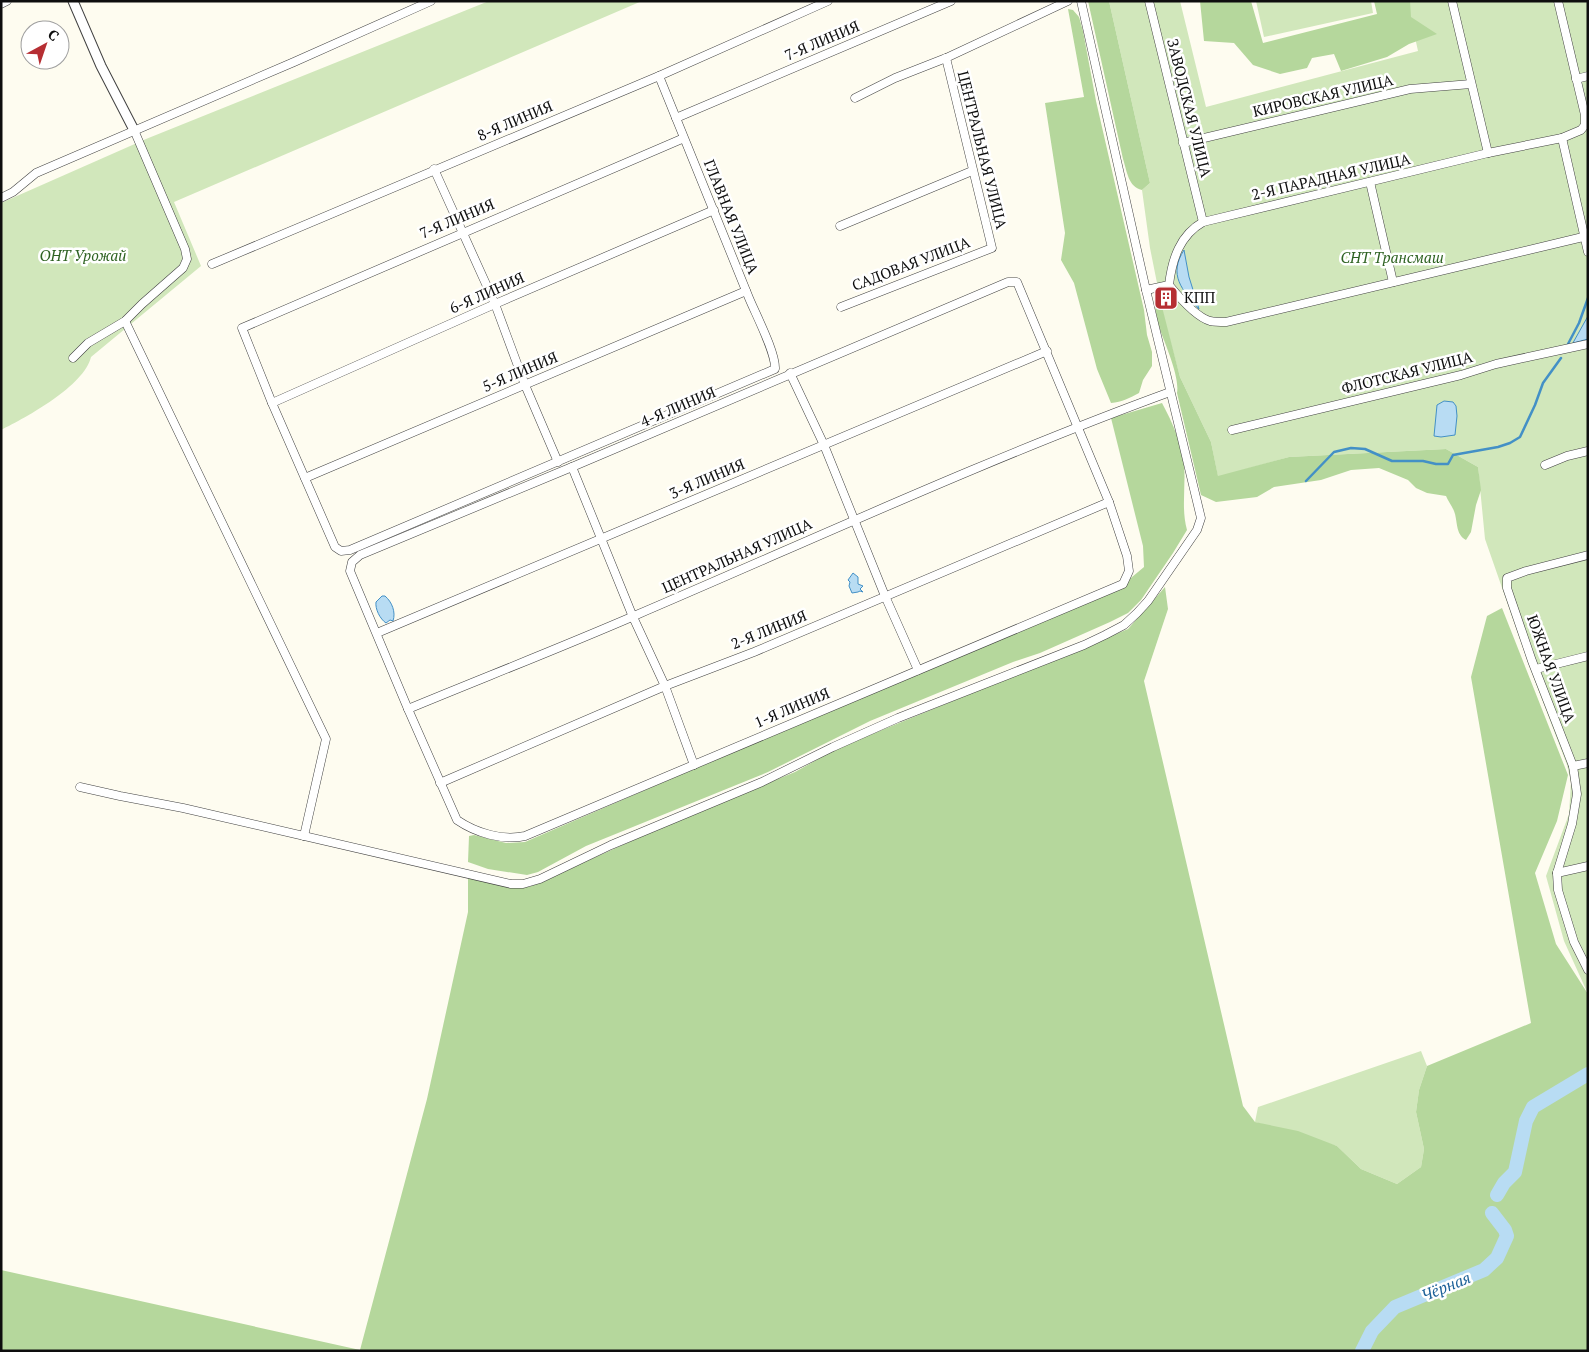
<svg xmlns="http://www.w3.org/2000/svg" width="1589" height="1352" font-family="'PT Serif',serif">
	<rect width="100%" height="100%" fill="#fefcf0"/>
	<g fill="#d1e7bb">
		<path d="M489,1h153l-468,201 27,64 -110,91c-7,29 -64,60 -90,73v-227l145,-64z"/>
		<path d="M1109,1h71l26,106 212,-56 -11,-50h181v993l-24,-53 -18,-65 23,-62 2,-32 -4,-17 -37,-97 -45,-129 -7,-72 -32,-18 -157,8 -71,20 -7,-35 -31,-65 -16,-59 -14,-70 -8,-58 8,-7z"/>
		<path d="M1256,1h115l2,12 -109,24z"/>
		<path d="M1421,1051l6,15 -8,24 -3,22 8,37 -3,18 -24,17 -36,-15 -24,-23 -82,-24 3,-15z"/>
	</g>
	<g fill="#b5d79c">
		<path d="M1088,1h21l41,182 -8,7c-14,-3 -15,-19 -19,-31z"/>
		<path d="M1200,1h51l12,42 114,-29 -3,-13h36l1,16 26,17 -28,10 -22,13 -46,14 -7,-17 -22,4 -5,10 -27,6 -27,-9 -19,-22 -30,-2z"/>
		<path d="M1068,9l5,1 6,7 4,14 13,70 48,209 3,25 5,17v14l-9,14 -4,13c-9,5 -17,9 -28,10l-14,-34 -23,-86 -13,-23 4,-27 -20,-130 39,-6z"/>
		<path d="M1156,298l4,1 20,78 31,65 7,34 71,-19 157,-8 32,18 3,23 -5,15 -5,27 -5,8c-11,-6 -8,-19 -12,-29 -2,-5 -6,-10 -8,-15l-19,-3 -11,-5 -8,-8 -29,-12 -28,2 -30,10 -47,7 -17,10 -41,5 -15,-7 -24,-102c3,-17 -13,-51 -19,-69 -2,-7 -2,-15 -4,-23z"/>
		<path d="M1162,403c10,19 20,40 22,62 2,21 -3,44 3,65l-14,23 -32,47 -13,13 -18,9 -70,31 -27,9 -143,59 -102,51 -182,74 -48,26 -11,3 -39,-6 -20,-7 1,-26 5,-1 32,8 19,-1 601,-260 18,-15 -1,-21 -32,-128z"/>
		<path d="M1165,587l3,22 -24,72 99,425 12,16 43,9 39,15 24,23 36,15 24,-17 3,-18 -8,-37 3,-22 8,-24 104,-43 -60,-346 16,-61 15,-8 66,167 -11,46 -22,52 21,71 32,50v357h-1587v-81l359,80 67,-251 41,-187v-36l48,11h13l147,-66 119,-49 43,-24 290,-119z"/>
	</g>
	<g fill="#b8dcf3" stroke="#4390c6">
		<path d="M1184,250l5,27 10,32c-17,-19 -31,-34 -15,-59z"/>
		<path d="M1588,316v23l-15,4 1,-2z"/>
		<path d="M1444,401l9,1 3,4 1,10 -2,19 -14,2 -7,-1 3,-31z"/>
		<path d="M853,573l5,4v7l5,2 -3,3 3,3 -3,-1 -2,1 -6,1 -3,-7 1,-4 -2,-2z"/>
		<path d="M382,596h3c7,6 11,16 8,25l-3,-1 -4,3c-6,-4 -11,-14 -10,-21z"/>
	</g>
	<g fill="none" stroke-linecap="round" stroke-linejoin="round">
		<g stroke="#4390c6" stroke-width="2.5">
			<path d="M1568,344l11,-21 9,-25"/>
			<path d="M1306,481l28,-29 17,-4 14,1 27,12h31l13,3h12l5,-9 45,-8 12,-4 10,-6 15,-32 8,-22 18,-25"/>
		</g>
		<g stroke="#b8dcf3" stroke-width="14">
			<path d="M1497,1195l7,-12 11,-11 11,-51 7,-14 55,-33"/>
			<path d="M1362,1351l10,-20 23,-24 89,-37 13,-12 10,-22 -2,-6 -13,-17"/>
		</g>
		<g stroke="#414141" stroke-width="9">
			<g id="minor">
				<path d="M1149,1l54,221"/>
				<path d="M1452,1l36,152"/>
				<path d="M1,4l6,-3"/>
				<path d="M659,76c30,74 60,148 90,222 7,17 27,55 26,71l-425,181 -9,1 -6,-4 -63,-144 -30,-75 442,-190"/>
				<path d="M1576,79l12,-3"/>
				<path d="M855,98l40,-20 51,-20 122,-57"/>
				<path d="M676,118l275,-117"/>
				<path d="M1562,138l26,114"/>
				<path d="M1183,143l227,-54 61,-5"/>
				<path d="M434,169l61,135 30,81 33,77"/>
				<path d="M1370,182l23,100"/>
				<path d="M1,198l12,-6 23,-19 258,-111 137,-61"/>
				<path d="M840,226l132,-55"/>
				<path d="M212,264l447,-188 169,-75"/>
				<path d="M1008,282h9l92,220 18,54 2,15 -6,13 -598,252c-22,5 -49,-3 -68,-16l-49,-111 -58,-138 2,-9 8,-7 212,-88z"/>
				<path d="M1169,285c9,11 27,32 41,36 5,1 11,1 16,1l357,-85"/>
				<path d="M1146,290l23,-5c3,-26 11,-50 34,-63l285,-69 74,-15 19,-8 4,-5v-10l-27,-114"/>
				<path d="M841,307l151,-59 -46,-190"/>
				<path d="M125,321l201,418 -22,97"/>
				<path d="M73,358l15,-15 37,-22 17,-17 41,-36 4,-9 -2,-10 -51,-119"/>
				<path d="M790,373l34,72 61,151 33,74"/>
				<path d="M272,403l223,-99 219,-94"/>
				<path d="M1232,430l229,-55 35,-11 92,-20"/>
				<path d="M1545,465l22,-9 21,-5"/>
				<path d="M572,467l61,150 32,69 29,79"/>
				<path d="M305,478l441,-187"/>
				<path d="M1588,555l-62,16 -19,7v10l25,73 41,105 4,28 -5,30 -15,49 1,17 16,52 14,28"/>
				<path d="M377,633l670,-282"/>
				<path d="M1536,669l52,-13"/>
				<path d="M408,709c75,-31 152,-61 226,-93 178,-76 355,-158 536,-224"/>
				<path d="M1573,766l15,-3"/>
				<path d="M440,783l225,-97 89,-34 355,-150"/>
				<path d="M80,787l40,9 63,12 328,76h12l17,-5 71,-34 151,-63 71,-35 65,-29 186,-73 21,-10 19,-10 13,-12 11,-12 49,-71 4,-12 -55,-228 -65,-289"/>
				<path d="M1557,873l31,-7"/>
			</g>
		</g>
		<g stroke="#414141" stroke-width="11">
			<path id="tertiary" d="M73,1l28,65 33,64"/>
		</g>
		<use href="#minor" stroke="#fff" stroke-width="8"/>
		<use href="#tertiary" stroke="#fff" stroke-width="9"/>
	</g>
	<defs>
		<g id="building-square" transform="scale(1.25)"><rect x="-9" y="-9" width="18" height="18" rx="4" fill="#b62e33" stroke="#fff"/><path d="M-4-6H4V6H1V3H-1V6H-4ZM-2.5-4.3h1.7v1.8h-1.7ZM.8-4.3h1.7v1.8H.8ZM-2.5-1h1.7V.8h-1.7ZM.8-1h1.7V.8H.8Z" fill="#fff"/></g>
	</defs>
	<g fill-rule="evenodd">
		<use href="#building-square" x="1166" y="298"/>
	</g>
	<g text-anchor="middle" stroke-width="5" stroke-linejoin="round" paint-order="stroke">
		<g font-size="15" fill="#0e0e0e" stroke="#fff">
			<text transform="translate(822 41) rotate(-23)" y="5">7-Я ЛИНИЯ</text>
			<text transform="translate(1323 96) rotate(-13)" y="5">КИРОВСКАЯ УЛИЦА</text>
			<text transform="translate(1189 108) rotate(76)" y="5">ЗАВОДСКАЯ УЛИЦА</text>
			<text transform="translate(515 121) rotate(-23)" y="5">8-Я ЛИНИЯ</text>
			<text transform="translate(982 150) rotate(76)" y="5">ЦЕНТРАЛЬНАЯ УЛИЦА</text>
			<text transform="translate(1331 177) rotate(-13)" y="5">2-Я ПАРАДНАЯ УЛИЦА</text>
			<text transform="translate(731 217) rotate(68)" y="5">ГЛАВНАЯ УЛИЦА</text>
			<text transform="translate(457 219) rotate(-23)" y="5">7-Я ЛИНИЯ</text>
			<text transform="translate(911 264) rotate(-21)" y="5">САДОВАЯ УЛИЦА</text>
			<text transform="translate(487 293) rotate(-24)" y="5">6-Я ЛИНИЯ</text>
			<text transform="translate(520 372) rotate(-23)" y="5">5-Я ЛИНИЯ</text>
			<text transform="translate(1407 373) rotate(-14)" y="5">ФЛОТСКАЯ УЛИЦА</text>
			<text transform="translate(678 407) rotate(-23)" y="5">4-Я ЛИНИЯ</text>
			<text transform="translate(707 479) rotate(-23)" y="5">3-Я ЛИНИЯ</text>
			<text transform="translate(737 556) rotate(-24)" y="5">ЦЕНТРАЛЬНАЯ УЛИЦА</text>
			<text transform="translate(769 630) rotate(-22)" y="5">2-Я ЛИНИЯ</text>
			<text transform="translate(1551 669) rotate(70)" y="5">ЮЖНАЯ УЛИЦА</text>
			<text transform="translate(792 708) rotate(-23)" y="5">1-Я ЛИНИЯ</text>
		</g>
		<g font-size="15" font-style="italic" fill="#2e6222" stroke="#fff">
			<text x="83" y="261">ОНТ Урожай</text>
			<text x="1392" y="263">СНТ Трансмаш</text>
		</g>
		<g font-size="15" fill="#0e0e0e" stroke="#fff" text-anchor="start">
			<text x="1184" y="303">КПП</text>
		</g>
		<g font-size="16" font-style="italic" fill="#1e6299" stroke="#fff">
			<text transform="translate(1446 1286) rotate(-22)" y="6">Чёрная</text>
		</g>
	</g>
	<rect width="1589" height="1352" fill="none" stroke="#0e0e0e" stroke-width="5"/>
	<g transform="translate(45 45) rotate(40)"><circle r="24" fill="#ffffff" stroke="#9f9f9f"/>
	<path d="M0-4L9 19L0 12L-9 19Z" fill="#b62e33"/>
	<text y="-8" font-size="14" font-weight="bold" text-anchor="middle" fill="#0e0e0e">С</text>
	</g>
</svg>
